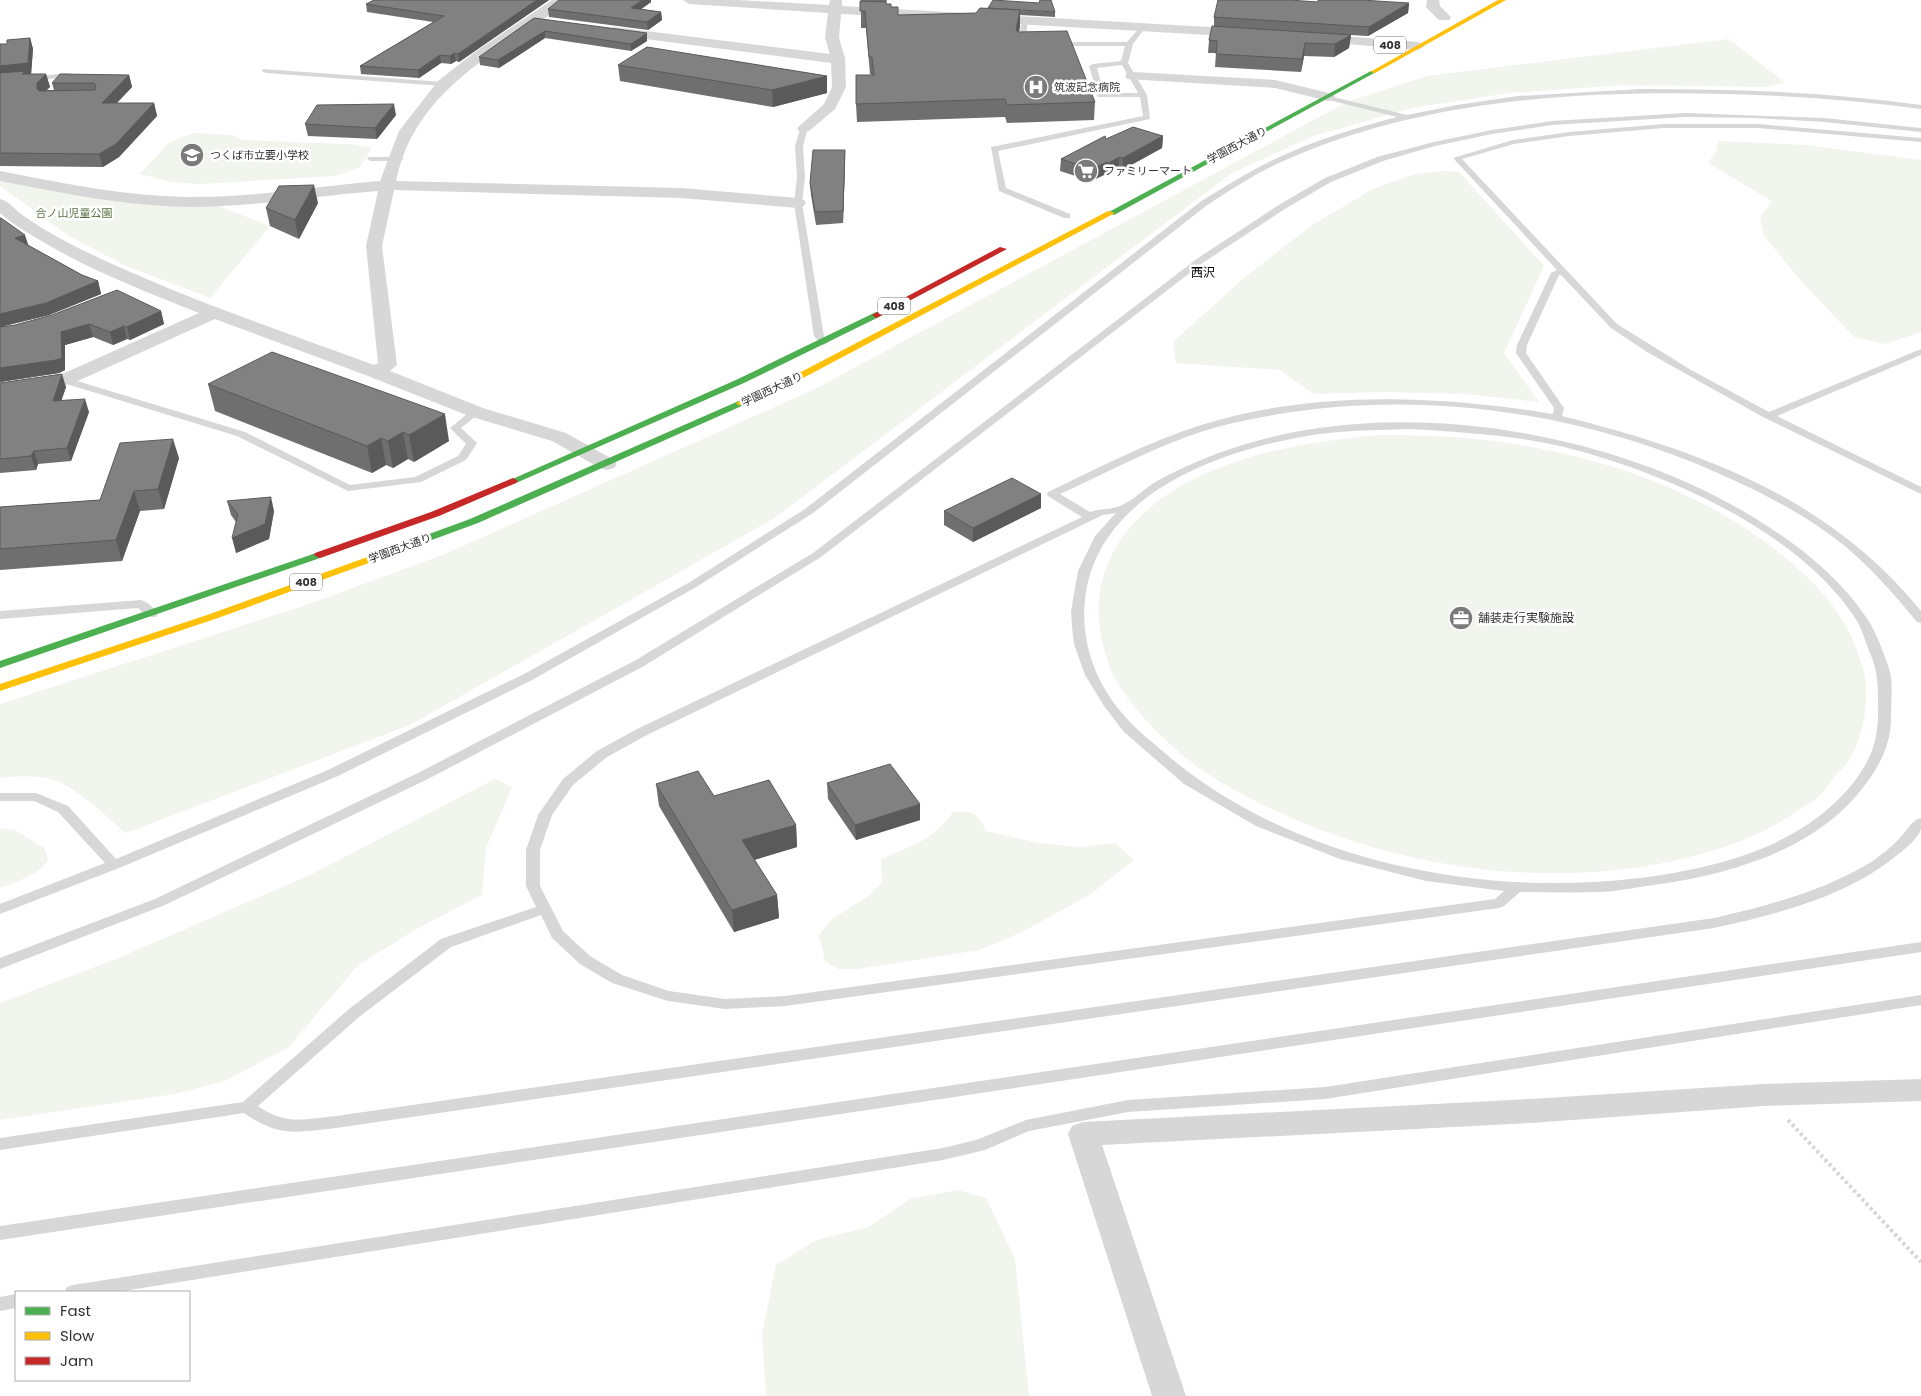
<svg xmlns="http://www.w3.org/2000/svg" width="1921" height="1396" font-family="Poppins,'Noto Sans JP',sans-serif">
	<rect width="100%" height="100%" fill="#fff"/>
	<g fill="#f1f5ed">
		<path d="M1729,39l56,44 -18,4 -143,-2 -115,8 -96,15 -97,27 -84,38 -459,346 -363,206 -284,108c-18,-15 -51,-47 -72,-53 -17,-5 -37,-4 -54,-2v-74l309,-100 136,-50 370,-165 534,-288 78,-25z"/>
		<path d="M193,133l40,2 9,5 108,4 22,4 -12,19 -24,9 -137,8 -28,-2 -31,-8 30,-32z"/>
		<path d="M1718,141l87,4 116,15v172l-36,12 -31,-7 -52,-55 -38,-46 -4,-18 12,-17 -64,-38 9,-13z"/>
		<path d="M1445,171l14,1 85,94 -40,87 35,49 -74,-8 -81,-2 -71,2 -33,-24 -104,-7 -3,-21 73,-66 68,-52 59,-35 42,-15z"/>
		<path d="M5,180l206,23 59,23 -60,72 -86,-33 -55,-29 -69,-50v-4z"/>
		<path d="M1377,435c42,0 84,1 125,7 111,16 224,57 305,135 21,20 39,44 49,71 3,9 7,19 9,28 4,26 -2,62 -16,84 -3,6 -8,10 -13,15 -6,7 -11,16 -18,22 -7,6 -17,11 -24,16 -38,26 -81,39 -126,49 -131,27 -276,4 -396,-53 -32,-15 -65,-33 -91,-55 -26,-23 -53,-50 -69,-81 -3,-6 -4,-12 -6,-18 -29,-89 31,-155 110,-186 52,-21 105,-28 161,-34z"/>
		<path d="M495,779l17,8 -26,61 -4,47 -64,33 -60,37 -69,82 -64,34 -50,13 -175,26v-117l116,-44 192,-83z"/>
		<path d="M953,812c21,-1 24,0 33,19l53,12 41,4 35,-4 19,17 -43,34 -71,39 -41,17 -121,19h-20l-13,-8 -6,-26 13,-16 35,-22 15,-14 -1,-24c31,-13 52,-19 72,-47z"/>
		<path d="M0,828l15,2 29,18 4,12c-11,16 -30,21 -48,28z"/>
		<path d="M958,1190l28,8 29,61 14,137h-263l-4,-62 14,-69 40,-25 53,-13 41,-28z"/>
	</g>
	<g fill="none" stroke-linecap="round" stroke-linejoin="round">
		<path stroke="#d6d6d6" stroke-width="4" stroke-dasharray="3 3" stroke-linecap="butt" d="M1788,1120l133,142"/>
		<g fill="#d7d7d7" fill-rule="evenodd">
			<path d="M1025,19l3,2 -3,22 4,2 -8,2 -4,-2 5,-24z"/>
			<path d="M1141,26l4,2 -12,16 -5,19 19,32 3,24 -152,32 8,37 64,26v4h-6l-65,-27 -8,-44 152,-31 -3,-19h-42l-9,-31 4,-2 28,-3 4,-15h-70l-4,-2 4,-2h72zM1122,65l16,28h-34l-7,-25z"/>
			<path d="M263,69l180,13 4,2 -4,2 -177,-13 -4,-2z"/>
			<path d="M68,73l4,2 -9,7 -4,-2 2,-2 -61,6v-4z"/>
			<path d="M1641,89c94,0 187,3 280,16v4c-64,-9 -128,-13 -192,-15 -148,-4 -303,5 -441,65 -29,12 -56,30 -82,47l-393,307 -115,73 -166,94 -194,96 -219,92 -119,46v-10l105,-41 -47,-51 -24,-11h-34v-8h36l32,13 48,53 212,-89 196,-96 166,-92 115,-73 395,-307c24,-15 48,-30 73,-42 39,-19 82,-32 124,-43l-72,-18v-4l82,20 50,-10 61,-9z"/>
			<path d="M1686,113l138,5 97,10v4l-97,-10 -70,-4 -68,-1 -134,8 -60,9 -57,12 -52,15 -52,21 -43,25 -84,55 -383,295 -177,109 -216,113 -263,126 -165,64v-11l155,-59 263,-126 218,-113 177,-107 385,-295 84,-55 43,-25 52,-21 57,-15 58,-12 60,-9z"/>
			<path d="M1664,124h94l163,14v4l-163,-14h-94l-95,8 -55,8 -52,15 155,165 74,46 78,42 152,-63v6l-144,61 144,71v7l-160,-78 -114,-64 -36,-24 -50,-53h-2l-32,70 -1,8 38,55 -2,8c137,34 268,82 359,195v12l-4,-1c-22,-27 -45,-53 -71,-75 -38,-31 -81,-53 -126,-73 -153,-68 -328,-89 -491,-50 -59,14 -114,45 -169,70l30,18c11,-4 24,-2 34,-8 12,-6 22,-17 35,-24 49,-27 104,-44 160,-52 142,-20 311,14 434,89 44,27 86,59 115,103 8,12 18,38 22,52 3,13 1,29 1,42 1,27 -10,50 -26,71 -51,69 -145,92 -225,102 -14,2 -28,5 -42,5 -26,1 -52,0 -78,0l-16,14 -5,2 -714,98 -60,3 -57,-8 -56,-18 -32,-19 -28,-26 -11,-23 -90,32 -92,70 -101,89c29,20 46,13 78,10l1378,-198c56,-13 110,-27 159,-57 8,-6 17,-13 24,-20 8,-7 14,-21 24,-23 0,3 0,8 0,11 -2,8 -14,18 -20,23 -53,45 -121,61 -187,76l-1378,200c-39,4 -57,10 -92,-15l-244,37v-12l243,-36 106,-93 92,-70 95,-32 -10,-21v-36l12,-35 25,-36 34,-28 40,-22 445,-212 -34,-21 -1,-2 1,-2c50,-24 100,-50 153,-67 113,-35 236,-30 352,-11l1,-6 -38,-55 1,-8 34,-72 6,-3 -104,-112 60,-18 56,-8zM1410,429c50,3 101,6 150,17 100,24 241,85 297,175 6,11 10,25 15,37 5,14 6,25 6,40 1,35 -2,55 -24,84 -51,65 -137,86 -215,96 -159,20 -350,-18 -473,-124 -15,-13 -31,-25 -44,-41 -29,-34 -43,-77 -36,-121 17,-103 143,-145 234,-158 30,-4 60,-4 90,-5zM1116,513l-21,23 -17,35 -7,40 1,16 2,17 11,31 19,31 20,26 60,52 72,42 84,33 86,22 78,10 -9,8 -710,97 -60,3 -56,-8 -47,-16 -32,-19 -27,-25 -23,-45v-36l12,-35 21,-30 34,-28 40,-22 456,-220z"/>
			<path d="M801,126l7,2 -5,18 2,31 -3,26 22,133 5,6 -5,3 -3,-1 -7,-8 -20,-133 3,-26 -2,-31z"/>
			<path d="M368,157h32l4,2 -4,2h-29l-4,-2z"/>
			<path d="M64,377l181,55 105,53 65,-8 43,-21 8,-12 -16,-16 22,-18 4,-1 5,3 -20,16 16,15 -11,17 -45,22 -73,9 -111,-55 -177,-54 -1,-2z"/>
			<path d="M141,600c7,2 13,8 17,14l-2,3h-8l-10,-9 -138,11v-8z"/>
			<path d="M1921,942v10l-1921,288v-14z"/>
			<path d="M1921,995v10l-596,94 -197,13 -99,19 -44,19 -42,10 -826,132h-53l3,-5 6,-2 870,-137 33,-8 50,-20 102,-20 197,-13z"/>
			<path d="M16,1294v14l-16,3v-14z"/>
		</g>
		<g fill="#d7d7d7" fill-rule="evenodd">
			<path d="M552,0h15c-9,12 -33,24 -46,33 -57,39 -110,76 -125,148l285,7 117,10 6,2 2,3 -2,3 -6,2 -117,-10 -287,-8 -12,56 15,119 -7,6 93,37 83,25 48,27 3,4 -3,4 -7,2 -7,-2 -48,-27 -83,-25 -101,-40 -153,-57 -144,65 -71,11v-12l60,-8 139,-62c-55,-22 -110,-43 -161,-74 -13,-8 -27,-16 -38,-26v-14c9,2 14,10 21,15 24,17 50,31 76,43 90,42 184,74 277,108l4,-2 -12,-117 12,-55c-63,5 -126,16 -190,16 -63,-1 -126,-14 -188,-26v-10c62,12 124,25 187,26 65,1 129,-11 193,-16l19,-50 39,-50 37,-29z"/>
			<path d="M683,0h54l92,5 1,-5h12v6l402,23 7,4 -7,4 -403,-23 -2,24 6,20 1,29 -11,22 -26,22h-10l-2,-3 27,-24 8,-17 -1,-24 -217,-28 -7,-4 7,-4 216,27 -5,-16 3,-25 -139,-9z"/>
			<path d="M1427,0h12l1,6 11,11 -2,3h-10l-13,-13z"/>
			<path d="M1317,34l101,8 7,4 -7,4 -106,-9 -2,-3z"/>
			<path d="M1132,72l143,8 58,14 2,3 -2,3 -5,1 -53,-13 -148,-9 -2,-3 2,-3z"/>
			<path d="M1921,1079v22l-157,5 -233,17 -429,22 84,251h-34l-84,-262 4,-8 11,-4 448,-23 233,-15z"/>
		</g>
		<g fill="#4caf50" fill-rule="evenodd">
			<path d="M1371,71l5,1 -262,143 -7,-2z"/>
			<path d="M876,312l3,1v4l-135,66 -228,100 -3,1 -5,-3 230,-102z"/>
			<path d="M741,400l5,3 -2,2 -266,118 -79,29 -4,1 -5,-3 1,-2 79,-29z"/>
			<path d="M319,552l4,1 1,2 -1,2 -323,111v-7z"/>
		</g>
		<g fill="#ffc107" fill-rule="evenodd">
			<path d="M1498,0h8l-131,73 -5,-1z"/>
			<path d="M1108,211l7,2 -329,174 -42,18h-6l-2,-2 44,-20z"/>
			<path d="M395,547l4,1 1,2 -1,2 -181,66 -218,73v-7l210,-70z"/>
		</g>
		<g fill="#c62828" fill-rule="evenodd">
			<path d="M1000,247l7,2 -128,68 -3,1 -4,-3z"/>
			<path d="M513,478l5,3 -2,2 -77,33 -116,41 -4,1 -5,-3 1,-2 116,-41z"/>
		</g>
	</g>
	<g fill="#6f6f6f">
		<path d="M549,0l-90,62 -3,-1 -5,3 -10,-1 -22,15 -58,-4 -1,-8 73,-44 -66,-10 -1,-8z"/>
		<path d="M559,0h92v2l-10,7 20,3 1,8 -14,10 -99,-13 -1,-8z"/>
		<path d="M861,0h26l-1,4 5,3 7,8 78,-2 4,-5 75,4v5l-35,-2 -1,17 76,70 -1,18 -87,3 -2,-6 -148,5 -1,-18 16,-29 -2,-1 -4,-46h-5z"/>
		<path d="M1318,2l91,1 -1,10 -40,23 -17,-1 -2,13 -15,9 -30,-1 -3,16 -86,-5 1,-14h-8l1,-13 5,-14v-9z"/>
		<path d="M534,18l113,23 -16,10 -86,-13 -46,30 -19,-3 -1,-8z"/>
		<path d="M30,38l3,11 -2,25h15l4,13 -4,3h8l-2,-7 77,-8 3,12 -15,16h37l3,13 -38,41 -16,10 -103,-1v-122h7z"/>
		<path d="M618,65l209,28 -54,14 -153,-26z"/>
		<path d="M396,115l-19,24 -69,-3 -3,-12z"/>
		<path d="M1163,136l-1,12 -40,22 -3,-1 -11,6 -2,-1 -15,7 -31,-10 1,-12 45,-20z"/>
		<path d="M845,150v12l-2,61 -27,2 -5,-30 -1,-12z"/>
		<path d="M318,203l-19,36 -29,-13 -4,-18z"/>
		<path d="M0,218l28,27 54,30 16,6 3,13 -52,21 -49,12 161,-16 3,13 -34,16 -3,-1 -14,6 -20,-8 -28,8v25l-6,3 -59,9z"/>
		<path d="M0,383l66,4 -5,13 28,12 -18,49 -33,3 -2,6 -36,3z"/>
		<path d="M208,384l241,57 -35,21 -6,-3 -15,9 -7,-3 -14,8 -157,-62z"/>
		<path d="M179,458l-15,51 -24,2 -18,50 -122,9v-63l100,-7z"/>
		<path d="M1041,494v14l-68,34 -29,-17v-14z"/>
		<path d="M227,501l47,10 -5,28 -33,14v-31l-5,-7z"/>
		<path d="M827,783l93,37 -64,20 -28,-41z"/>
		<path d="M656,784l58,12 82,29 1,22 -43,13 23,35 2,23 -45,14 -75,-126z"/>
	</g>
	<g fill="#5a5a5a">
		<path d="M537,0h12l-90,62 -1,-8z"/>
		<path d="M642,0h9v2l-19,14 -1,-8z"/>
		<path d="M1409,3l-1,10 -40,23 1,-9z"/>
		<path d="M1020,10v17l-4,20v-17z"/>
		<path d="M661,12l1,8 -14,10 -1,-8z"/>
		<path d="M545,31v7l-46,30 -1,-8z"/>
		<path d="M647,33v8l-16,10v-7z"/>
		<path d="M1351,35l-2,13 -15,9 1,-13z"/>
		<path d="M30,38l3,11 -2,26 -31,3v-12z"/>
		<path d="M1305,43l-1,13 -3,16 1,-13z"/>
		<path d="M454,53l2,8 -5,3 -1,-8z"/>
		<path d="M440,55l1,8 -22,15 -1,-8z"/>
		<path d="M46,74l4,13 -9,9 -4,-7v-6z"/>
		<path d="M129,75l3,12 -27,28 -3,-12z"/>
		<path d="M827,76v17l-54,14 -1,-17z"/>
		<path d="M154,103l3,13 -38,41 -16,10 -4,-13z"/>
		<path d="M394,104l2,11 -19,24 -2,-11z"/>
		<path d="M1163,136l-1,12 -40,22 1,-12z"/>
		<path d="M845,150v12l-2,61v-12z"/>
		<path d="M1119,157v12l-11,6 1,-12z"/>
		<path d="M1107,162l-1,12 -15,7 1,-12z"/>
		<path d="M314,185l4,18 -19,36 -4,-19z"/>
		<path d="M25,235l4,12 -14,-9z"/>
		<path d="M98,281l3,13 -52,21 -49,12v-13z"/>
		<path d="M161,311l3,13 -34,16 -3,-13z"/>
		<path d="M89,324l4,13 -28,8v25l-6,3 -59,9v-14l61,-36z"/>
		<path d="M124,326l3,13 -14,6 -3,-13z"/>
		<path d="M62,374l4,13 -9,27 -4,-13z"/>
		<path d="M85,399l4,13 -18,49 -4,-13z"/>
		<path d="M445,414l4,27 -35,21 -5,-27z"/>
		<path d="M403,432l5,27 -15,9 -5,-27z"/>
		<path d="M381,438l5,27 -14,8 -5,-27z"/>
		<path d="M173,439l6,19 -15,51 -6,-20z"/>
		<path d="M34,451l4,13 -2,6 -5,-14z"/>
		<path d="M134,491l6,20 -18,50 -6,-21z"/>
		<path d="M1041,494v14l-68,34v-14z"/>
		<path d="M271,497l3,14 -5,28 -33,14 -4,-15z"/>
		<path d="M920,804v16l-64,20 -1,-15z"/>
		<path d="M796,825l1,22 -53,16 -2,-23z"/>
		<path d="M777,895l2,23 -45,14 -2,-22z"/>
	</g>
	<g fill="#818181" stroke="#5a5a5a">
		<path d="M374,0h163l-79,54 -4,-1 -4,3 -10,-1 -22,15 -58,-4 84,-50 -78,-12z"/>
		<path d="M559,0h83l-11,8 30,4 -14,10 -99,-13z"/>
		<path d="M993,0l46,3 1,-3h11l4,12 -67,-4z"/>
		<path d="M1218,0h71l29,2v-2h43l48,3 -40,24 -155,-10z"/>
		<path d="M860,1l26,1v2h5v3h7v8l78,-2 4,-5 40,2 -4,20 2,2 49,-1 28,71 -88,3 -2,-6 -149,5v-29h18l-2,-18h-3l-4,-46h-5z"/>
		<path d="M534,18l113,15 -16,11 -86,-13 -47,29 -19,-3z"/>
		<path d="M1212,26l139,9 -16,9 -30,-1 -3,16 -86,-5 1,-13 -8,-1z"/>
		<path d="M30,38l-2,25 -28,3v-22h7v-4z"/>
		<path d="M647,47l180,29 -55,14 -154,-25z"/>
		<path d="M26,71l-4,3h24l-9,9v6l2,2 56,-1 1,-5 -2,-2h-42l8,-9 69,1 -27,28h52l-38,41 -17,10 -99,-1v-80z"/>
		<path d="M394,104l-19,24 -70,-4 12,-19z"/>
		<path d="M1133,127l30,9 -40,22 -4,-1 -10,6 -2,-1 -15,7 -31,-10 44,-23 1,3z"/>
		<path d="M813,150h32l-2,61 -28,1 -5,-29z"/>
		<path d="M314,185l-19,35 -29,-12 13,-22z"/>
		<path d="M0,218h1l24,17 -10,3 67,37 16,6 -52,22 -46,11z"/>
		<path d="M117,290l44,21 -34,16 -3,-1 -14,6 -21,-8 -28,8 1,26 -6,2 -56,8v-41l15,-2 37,-10z"/>
		<path d="M272,352l173,62 -36,21 -6,-3 -15,9 -7,-3 -14,8 -159,-62z"/>
		<path d="M62,374l-9,27 32,-2 -18,49 -33,3 -3,5 -31,3v-76z"/>
		<path d="M173,439l-15,50 -24,2 -18,49 -116,9v-42l100,-7 20,-57z"/>
		<path d="M1012,478l29,16 -68,34 -29,-17z"/>
		<path d="M271,497l-6,27 -33,14 6,-24 -11,-13z"/>
		<path d="M890,764l30,40 -65,21 -28,-42z"/>
		<path d="M698,771l16,25 55,-16 27,45 -54,15 35,55 -45,15 -76,-126z"/>
	</g>
	<defs>
		<g id="hospital-disc" transform="scale(1.25)"><circle r="9.5" fill="#7a7a7a" stroke="#fff"/><path d="M-5-5h3v3.5h4V-5h3V5h-3V1.5h-4V5h-3Z" fill="#fff"/></g>
		<g id="school-disc" transform="scale(1.25)"><circle r="9.5" fill="#7a7a7a" stroke="#fff"/><path d="M0-5L7-2L0 1L-7-2ZM-4 1L0 2.5L4 1V4Q0 6-4 4Z" fill="#fff"/></g>
		<g id="supermarket-disc" transform="scale(1.25)"><circle r="9.5" fill="#7a7a7a" stroke="#fff"/><path d="M-6-5.5h2.5l.6 2H6L4.5 2H-2.5L-4.4-4H-6ZM-1.5 3.2a1.3 1.3 0 1 0 .1 0ZM3 3.2a1.3 1.3 0 1 0 .1 0Z" fill="#fff"/></g>
		<g id="office-disc" transform="scale(1.25)"><circle r="9.5" fill="#7a7a7a" stroke="#fff"/><path d="M-6-3h4V-5.5h4V-3h4V5H-6ZM-1-4.5V-3h2v-1.5ZM-6 0V1H6V0Z" fill="#fff"/></g>
	</defs>
	<g fill-rule="evenodd">
		<use href="#hospital-disc" x="1036" y="87"/>
		<use href="#school-disc" x="192" y="155"/>
		<use href="#supermarket-disc" x="1086" y="171"/>
		<use href="#office-disc" x="1461" y="618"/>
	</g>
	<g text-anchor="middle" stroke-width="5" stroke-linejoin="round" paint-order="stroke">
		<g fill="#fff" stroke="#707070" stroke-width="1">
			<rect x="1374" y="36.5" width="32" height="17" rx="4"/>
			<rect x="878" y="297.5" width="32" height="17" rx="4"/>
			<rect x="290" y="573.5" width="32" height="17" rx="4"/>
		</g>
		<g font-size="11" font-weight="bold" fill="#333">
			<text x="1390" y="49">408</text>
			<text x="894" y="310">408</text>
			<text x="306" y="586">408</text>
		</g>
		<g font-size="11" fill="#333" stroke="#fff" text-anchor="start">
			<text x="1054" y="91">筑波記念病院</text>
			<text x="210" y="159">つくば市立要小学校</text>
			<text x="1104" y="175">ファミリーマート</text>
		</g>
		<g font-size="11" fill="#333" stroke="#fff">
			<text transform="translate(1237 145) rotate(-28)" y="4">学園西大通り</text>
			<text transform="translate(772 389) rotate(-25)" y="4">学園西大通り</text>
			<text transform="translate(400 548) rotate(-20)" y="4">学園西大通り</text>
		</g>
		<g font-size="11" fill="#56703f" stroke="#fff">
			<text x="74" y="217">合ノ山児童公園</text>
		</g>
		<g font-size="12" fill="#000" stroke="#fff">
			<text x="1203" y="277">西沢</text>
		</g>
		<g font-size="12" fill="#333" stroke="#fff" text-anchor="start">
			<text x="1478" y="622">舗装走行実験施設</text>
		</g>
	</g>
	<rect x="15" y="1291" width="175" height="90" fill="#ffffff" stroke="#adadad"/>
	<rect x="25" y="1307" width="25" height="8" fill="#4caf50" stroke="#adadad"/>
	<text x="60" y="1316" font-size="15" fill="#333333">Fast</text>
	<rect x="25" y="1332" width="25" height="8" fill="#ffc107" stroke="#adadad"/>
	<text x="60" y="1341" font-size="15" fill="#333333">Slow</text>
	<rect x="25" y="1357" width="25" height="8" fill="#c62828" stroke="#adadad"/>
	<text x="60" y="1366" font-size="15" fill="#333333">Jam</text>
</svg>
